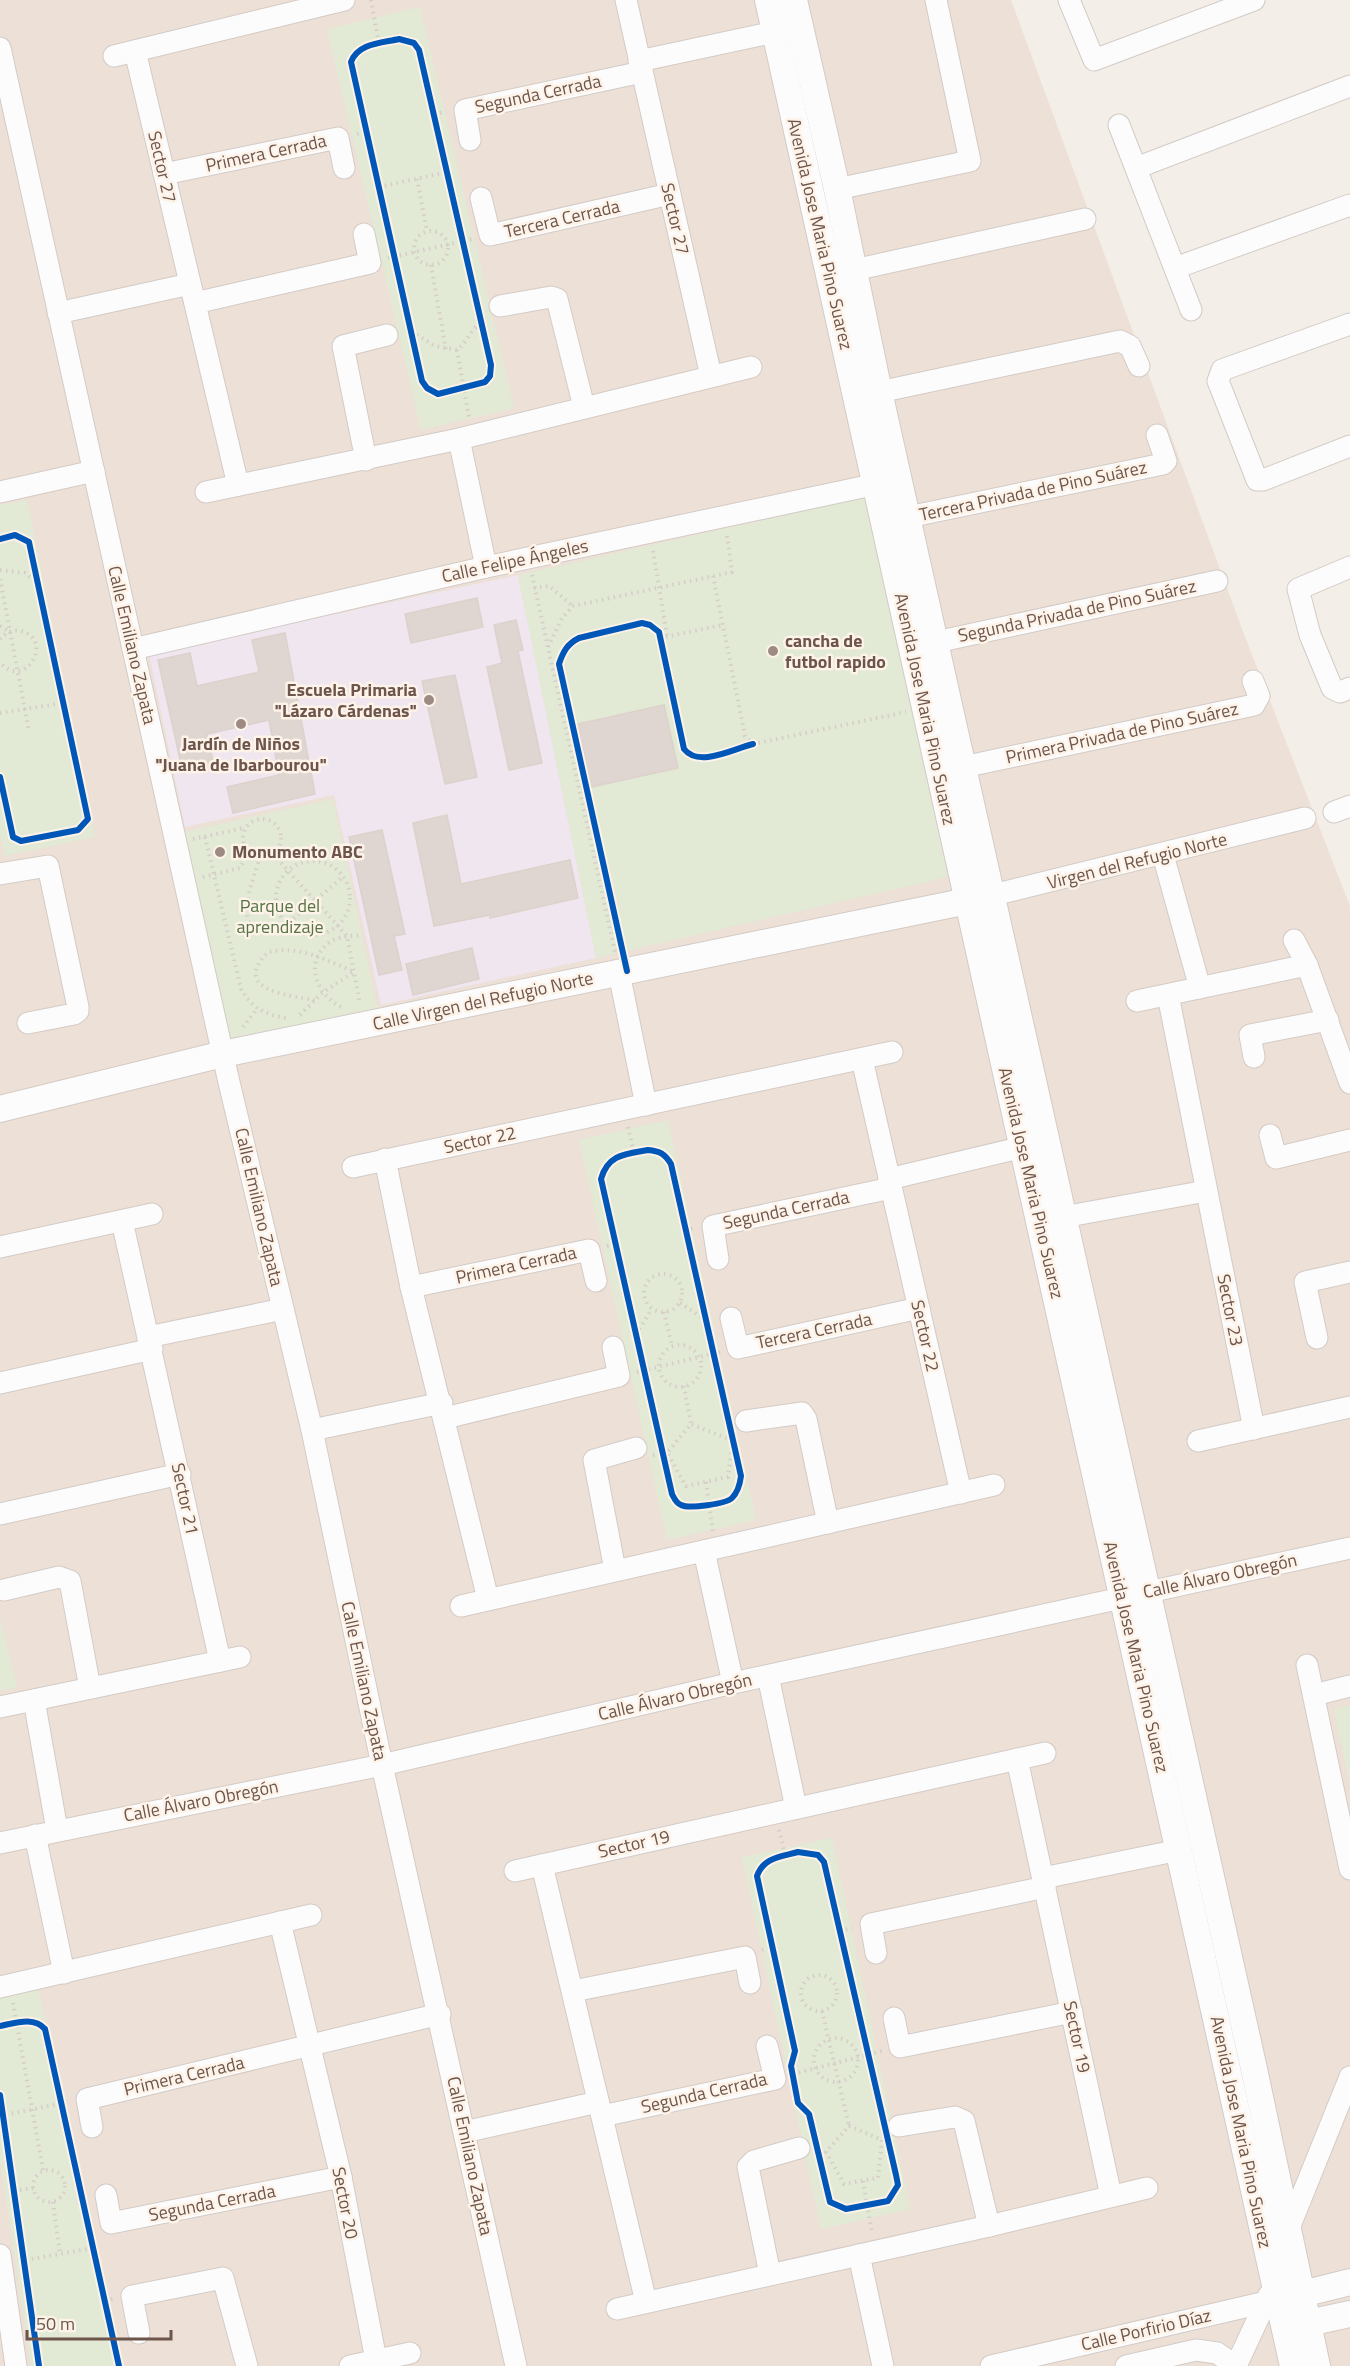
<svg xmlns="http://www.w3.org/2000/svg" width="1350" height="2366" font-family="'Titillium Web',sans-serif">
	<rect width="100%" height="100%" fill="#f4eee8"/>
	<path fill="#ede0d6" d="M0,0h1011l231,629 108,277v1460h-1350z"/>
	<path fill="#efe6ef" d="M518,575l78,383 -215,47 -47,-210 -149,32 -36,-173z"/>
	<g fill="#e2e9d4">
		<path d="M420,7l94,401 -93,22 -94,-401z"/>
		<path d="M865,497l83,380 -352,81 -78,-383z"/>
		<path d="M27,500l68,337 -90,19 -5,-24v-327z"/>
		<path d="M333,799l45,212 -148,32 -46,-211z"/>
		<path d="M668,1120l88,400 -89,20 -88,-400z"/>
		<path d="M0,1617l17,71 -17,2z"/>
		<path d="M1350,1705v81l-16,-77z"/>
		<path d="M832,1838l78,371 -89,20 -79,-372z"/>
		<path d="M38,1989l85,377h-92l-31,-206v-163z"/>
	</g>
	<g fill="#e0d6d1" stroke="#dcd1cb" stroke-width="1.5">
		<path d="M477,598l6,29 -72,16 -6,-29z"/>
		<path d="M516,620l7,30 -5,1 24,112 -33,7 -22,-103 15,-4 -8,-38z"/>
		<path d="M285,633l30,161 -82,19 -6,-26 52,-12 -10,-55 -62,14 7,32 -31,7 -25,-113 32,-7 7,33 62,-14 -7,-32z"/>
		<path d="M455,675l22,102 -32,7 -23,-103z"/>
		<path d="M664,705l14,63 -87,19 -13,-63z"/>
		<path d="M447,815l14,69 109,-24 8,38 -88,20v-3l-56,11 -21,-103z"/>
		<path d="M382,830l23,104 -11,2 8,34 -23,5 -30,-138z"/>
		<path d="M472,948l7,31 -66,16 -7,-31z"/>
	</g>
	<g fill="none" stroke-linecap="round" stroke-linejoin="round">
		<g stroke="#d3cbc6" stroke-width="23">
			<g id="minor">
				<path d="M626,0l85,376"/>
				<path d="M1069,0l25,60 160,-60"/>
				<path d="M0,48l228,1030 84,352 70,335 134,601"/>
				<path d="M135,51l103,434"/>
				<path d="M114,56l230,-56"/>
				<path d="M639,61l136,-29"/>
				<path d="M1119,125l72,185"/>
				<path d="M470,140l-5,-30 177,-38"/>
				<path d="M1136,168l214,-82"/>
				<path d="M164,174l174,-36 6,30"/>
				<path d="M837,189l133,-28 -34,-161"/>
				<path d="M481,198l9,37 180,-41"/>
				<path d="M1175,268l175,-63"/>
				<path d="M854,270l231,-51"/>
				<path d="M195,303l175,-40 -6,-29"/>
				<path d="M500,306l51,-9 6,2 27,108"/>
				<path d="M58,313l132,-29"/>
				<path d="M1350,324l-128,46 -4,11 39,99h6l87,-34"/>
				<path d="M879,392l241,-51 10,5 9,20"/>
				<path d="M459,439l27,128"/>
				<path d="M366,460l-23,-114 44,-11"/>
				<path d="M0,492l94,-21"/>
				<path d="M206,492l253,-53 292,-72"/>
				<path d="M908,517l255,-53 3,-3 -9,-26"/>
				<path d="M1350,567l-52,22 12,46 22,53 8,4 10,-4"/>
				<path d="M936,642l281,-61"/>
				<path d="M133,649l353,-82 405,-86"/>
				<path d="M963,767l291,-62 5,-9 -6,-15"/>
				<path d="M1334,812l16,-6"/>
				<path d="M1163,855l37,133"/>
				<path d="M0,874l48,-8 30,141v4l-4,3 -46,9"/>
				<path d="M993,895l312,-77"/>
				<path d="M1294,940l13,25 43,118"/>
				<path d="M619,973l27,132"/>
				<path d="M1168,995l86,434"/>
				<path d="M1137,1001l170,-36"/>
				<path d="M1254,1057l-4,-22 78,-15"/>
				<path d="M862,1059l99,434"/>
				<path d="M1270,1135l6,23 74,-18"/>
				<path d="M385,1159l26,128 77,312"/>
				<path d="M353,1167l539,-115"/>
				<path d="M889,1179l134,-32"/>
				<path d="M1063,1217l143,-26"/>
				<path d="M122,1221l98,440"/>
				<path d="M0,1247l152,-33"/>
				<path d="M718,1259l-5,-33 178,-38"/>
				<path d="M411,1287l178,-37 7,31"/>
				<path d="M731,1318l7,30 181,-40"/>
				<path d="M148,1337l135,-28"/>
				<path d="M1317,1338l-12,-56 45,-10"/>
				<path d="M0,1383l152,-34"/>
				<path d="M445,1418l174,-42 -6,-29"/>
				<path d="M746,1421l56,-8 4,6 22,104"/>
				<path d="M312,1430l130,-27"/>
				<path d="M1198,1441l152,-34"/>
				<path d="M0,1514l180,-40"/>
				<path d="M704,1551l29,132"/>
				<path d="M615,1570l-21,-110 42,-12"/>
				<path d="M4,1590l55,-13 11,4 20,107"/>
				<path d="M461,1606l533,-121"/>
				<path d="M1307,1665l43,204"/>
				<path d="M768,1676l28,132"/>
				<path d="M1314,1695l36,-9"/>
				<path d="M34,1700l23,130"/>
				<path d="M0,1707l240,-50"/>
				<path d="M1017,1759l94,437"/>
				<path d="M35,1835l29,138"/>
				<path d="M0,1843l382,-78 351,-82 617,-135"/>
				<path d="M542,1865l104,437"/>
				<path d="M515,1871l530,-118"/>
				<path d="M1043,1878l136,-28"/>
				<path d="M280,1922l61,255 35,183"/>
				<path d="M876,1953l-5,-29 174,-37"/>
				<path d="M0,1987l311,-72"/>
				<path d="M573,1991l172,-34 5,26"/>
				<path d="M894,2018l6,29 172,-35"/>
				<path d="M602,2116l173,-37 -8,-33"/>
				<path d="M899,2126l56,-9 9,4 25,105"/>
				<path d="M92,2127l-5,-28 353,-85"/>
				<path d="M464,2132l134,-30"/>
				<path d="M106,2195l5,28 230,-46"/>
				<path d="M1289,2228l61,-151"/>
				<path d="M0,2255l16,111"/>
				<path d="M859,2255l24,111"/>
				<path d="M770,2274l-22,-107 6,-6 45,-13"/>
				<path d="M617,2309l372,-83 158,-38"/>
				<path d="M139,2333l-7,-37 91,-18 24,88"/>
				<path d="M350,2366l60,-13"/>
				<path d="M991,2366l275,-64"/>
				<path d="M1126,2366l70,-16 21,3 19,13 33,-71"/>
			</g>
		</g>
		<g stroke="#d3cbc6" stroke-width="28">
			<g id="tertiary">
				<path d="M768,0l525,2366"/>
				<path d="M794,0l43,189 42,203 375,1677 63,297"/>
				<path d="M0,1109l223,-55 759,-156"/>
				<path d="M1302,2294l48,-12"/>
				<path d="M1308,2323l42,-9"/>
			</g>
		</g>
		<g stroke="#d6cdc9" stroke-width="4" stroke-dasharray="1.5 4.5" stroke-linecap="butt">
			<path d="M371,0l8,44"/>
			<path d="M434,114l12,-2"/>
			<path d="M357,134l9,-2"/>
			<path d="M417,179l10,52"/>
			<path d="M379,187l68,-15"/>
			<circle cx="431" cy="248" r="17"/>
			<path d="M388,258l84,-19"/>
			<path d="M431,265l15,85"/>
			<path d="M406,332l5,-1 24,15 22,4c12,-9 15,-26 30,-30"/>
			<path d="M457,350l12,67"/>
			<path d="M653,551l14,85"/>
			<path d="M0,570l25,3 13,11"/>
			<path d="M532,575l83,377"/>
			<path d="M713,576l32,160 8,8 153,-32"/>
			<path d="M0,579l29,152"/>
			<path d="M534,588l15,-2 24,20"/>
			<path d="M0,626l9,5"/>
			<path d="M660,638l63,-13"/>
			<path d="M0,639c5,-6 13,-10 21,-8 34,8 4,61 -21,31"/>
			<path d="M548,647l14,-29 11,-12 159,-34 -5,-36"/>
			<path d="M0,713l63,-10"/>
			<circle cx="262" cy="838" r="19"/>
			<path d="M205,837l36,152c11,19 23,25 45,29"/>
			<path d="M193,839l51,-11"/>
			<path d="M273,854l74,82 13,68"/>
			<path d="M260,857c-8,26 -33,84 19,74l65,-55"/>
			<circle cx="313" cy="898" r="37"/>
			<path d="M203,877l37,-9 9,-16"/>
			<path d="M341,1007c-23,-12 -37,-41 -15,-62 10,-9 24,-9 36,-10"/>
			<path d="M300,1015l22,-22 32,-21c-27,-12 -56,-27 -86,-20 -38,38 22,44 47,48"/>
			<path d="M243,1027l14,-18"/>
			<path d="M628,1127l6,26"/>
			<path d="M685,1230l10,-2"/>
			<path d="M607,1246l9,-2"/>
			<circle cx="663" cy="1293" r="19"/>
			<path d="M680,1303l26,17"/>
			<path d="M664,1312l8,34"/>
			<path d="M636,1334l16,-25"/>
			<circle cx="680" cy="1366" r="21"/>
			<path d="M637,1372l83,-20"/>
			<path d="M684,1386l7,38"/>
			<path d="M733,1441l-5,36 -42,9 -19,-33 24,-29 42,17 6,-2"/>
			<path d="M653,1455l14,-2"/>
			<path d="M706,1482l7,50"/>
			<path d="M779,1830l6,25"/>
			<path d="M840,1931l12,-3"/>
			<path d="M762,1950l10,-4"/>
			<circle cx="819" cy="1993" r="18"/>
			<path d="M13,2003l30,167"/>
			<path d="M822,2011l27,115"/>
			<circle cx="836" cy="2060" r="22"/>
			<path d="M793,2074l89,-23"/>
			<path d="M0,2116l68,-14"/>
			<path d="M849,2126l33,14 -4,38 -34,6 -18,-32z"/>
			<circle cx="49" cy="2186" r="16"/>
			<path d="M863,2181l9,52"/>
			<path d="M14,2191l19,-3"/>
			<path d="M53,2202l7,52"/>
			<path d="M20,2261l73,-13"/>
			<path d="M105,2300l8,-1"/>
		</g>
		<use href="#minor" stroke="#fdfcfc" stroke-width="21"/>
		<use href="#tertiary" stroke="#fdfcfc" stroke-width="26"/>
		<g stroke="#fdf3e8" stroke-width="10">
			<g id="cycleway">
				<path d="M399,39l15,4 5,7 72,315 -1,11 -5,6 -47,12 -11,-6 -5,-7 -71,-319c7,-19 31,-19 48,-23z"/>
				<path d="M0,539l15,-4 14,7 59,277 -10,11 -57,11 -8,-4 -13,-60"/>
				<path d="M627,971l-68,-307c4,-12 8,-20 20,-26l63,-15 8,2 9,7 25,117c15,19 49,0 69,-5"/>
				<path d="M648,1150c12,1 17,4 23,14l70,312c-1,8 -3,16 -9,22 -6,6 -43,11 -51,7 -5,-2 -7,-7 -9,-11l-71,-315c7,-25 25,-25 47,-29z"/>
				<path d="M798,1852l20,3 6,7 72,313 2,10 -10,16 -42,8 -16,-7 -21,-88 -11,-11 -7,-37 4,-15 -38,-175c7,-19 23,-19 41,-24z"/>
				<path d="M0,2026c15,-3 34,-10 45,3l74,337"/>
				<path d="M0,2095l39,271"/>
			</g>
		</g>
		<use href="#cycleway" stroke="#0057b8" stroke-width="6"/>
	</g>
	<g fill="#9d8b83" stroke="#fdf3e8" stroke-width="2">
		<circle cx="773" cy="651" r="6"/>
		<circle cx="429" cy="700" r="6"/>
		<circle cx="241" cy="724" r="6"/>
		<circle cx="220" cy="852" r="6"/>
	</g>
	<g text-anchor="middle" stroke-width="5" stroke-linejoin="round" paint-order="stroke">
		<g font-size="18" fill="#6e554c" stroke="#fdf3e8">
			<text transform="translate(538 94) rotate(-12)" y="6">Segunda Cerrada</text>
			<text transform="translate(266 153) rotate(-12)" y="6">Primera Cerrada</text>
			<text transform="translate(162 167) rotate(77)" y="6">Sector 27</text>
			<text transform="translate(562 219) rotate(-13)" y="6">Tercera Cerrada</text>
			<text transform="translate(675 219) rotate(77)" y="6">Sector 27</text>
			<text transform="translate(820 234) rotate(77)" y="6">Avenida Jose Maria Pino Suarez</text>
			<text transform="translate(1033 491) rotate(-12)" y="6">Tercera Privada de Pino Suárez</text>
			<text transform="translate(515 561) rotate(-12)" y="6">Calle Felipe Ángeles</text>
			<text transform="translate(1077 611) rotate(-12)" y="6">Segunda Privada de Pino Suárez</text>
			<text transform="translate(132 645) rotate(77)" y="6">Calle Emiliano Zapata</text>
			<text transform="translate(925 709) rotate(78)" y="6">Avenida Jose Maria Pino Suarez</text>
			<text transform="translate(1122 733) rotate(-12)" y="6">Primera Privada de Pino Suárez</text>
			<text transform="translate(1137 861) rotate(-14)" y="6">Virgen del Refugio Norte</text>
			<text transform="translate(483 1001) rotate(-12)" y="6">Calle Virgen del Refugio Norte</text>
			<text transform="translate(480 1140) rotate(-12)" y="6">Sector 22</text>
			<text transform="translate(1031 1183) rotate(77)" y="6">Avenida Jose Maria Pino Suarez</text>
			<text transform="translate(259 1207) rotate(77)" y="6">Calle Emiliano Zapata</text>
			<text transform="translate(786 1210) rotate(-12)" y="6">Segunda Cerrada</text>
			<text transform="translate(516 1265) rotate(-12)" y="6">Primera Cerrada</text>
			<text transform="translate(1230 1310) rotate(79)" y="6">Sector 23</text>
			<text transform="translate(814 1331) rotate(-12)" y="6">Tercera Cerrada</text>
			<text transform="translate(925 1336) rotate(77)" y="6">Sector 22</text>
			<text transform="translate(185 1499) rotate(78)" y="6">Sector 21</text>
			<text transform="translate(1220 1576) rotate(-12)" y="6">Calle Álvaro Obregón</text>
			<text transform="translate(1136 1657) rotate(77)" y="6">Avenida Jose Maria Pino Suarez</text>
			<text transform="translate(364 1681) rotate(78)" y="6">Calle Emiliano Zapata</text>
			<text transform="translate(675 1697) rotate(-13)" y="6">Calle Álvaro Obregón</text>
			<text transform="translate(201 1801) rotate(-11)" y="6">Calle Álvaro Obregón</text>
			<text transform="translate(634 1844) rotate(-13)" y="6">Sector 19</text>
			<text transform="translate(1077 2037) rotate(78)" y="6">Sector 19</text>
			<text transform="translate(184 2076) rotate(-13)" y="6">Primera Cerrada</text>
			<text transform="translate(704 2093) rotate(-13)" y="6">Segunda Cerrada</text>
			<text transform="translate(1241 2132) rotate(78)" y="6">Avenida Jose Maria Pino Suarez</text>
			<text transform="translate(470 2156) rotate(78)" y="6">Calle Emiliano Zapata</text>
			<text transform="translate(212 2203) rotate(-11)" y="6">Segunda Cerrada</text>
			<text transform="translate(345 2203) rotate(79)" y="6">Sector 20</text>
			<text transform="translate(1146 2330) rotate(-13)" y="6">Calle Porfirio Díaz</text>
		</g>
		<g font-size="18" font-weight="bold" fill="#6e554c" stroke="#fdf3e8" text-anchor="start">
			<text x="785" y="647">cancha de<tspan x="785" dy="21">futbol rapido</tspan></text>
			<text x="417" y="696" text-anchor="end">Escuela Primaria<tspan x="417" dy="21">"Lázaro Cárdenas"</tspan></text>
			<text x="241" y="750" text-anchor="middle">Jardín de Niños<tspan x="241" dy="21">"Juana de Ibarbourou"</tspan></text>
			<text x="232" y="858">Monumento ABC</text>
		</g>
		<g font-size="18" fill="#577345" stroke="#fdf3e8">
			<text x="280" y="912">Parque del<tspan x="280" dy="21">aprendizaje</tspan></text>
		</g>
	</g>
	<path d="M27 2330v9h144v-9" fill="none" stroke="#6e554c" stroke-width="3"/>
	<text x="36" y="2330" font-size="18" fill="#6e554c" stroke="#fdf3e8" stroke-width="4.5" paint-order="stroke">50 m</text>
</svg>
